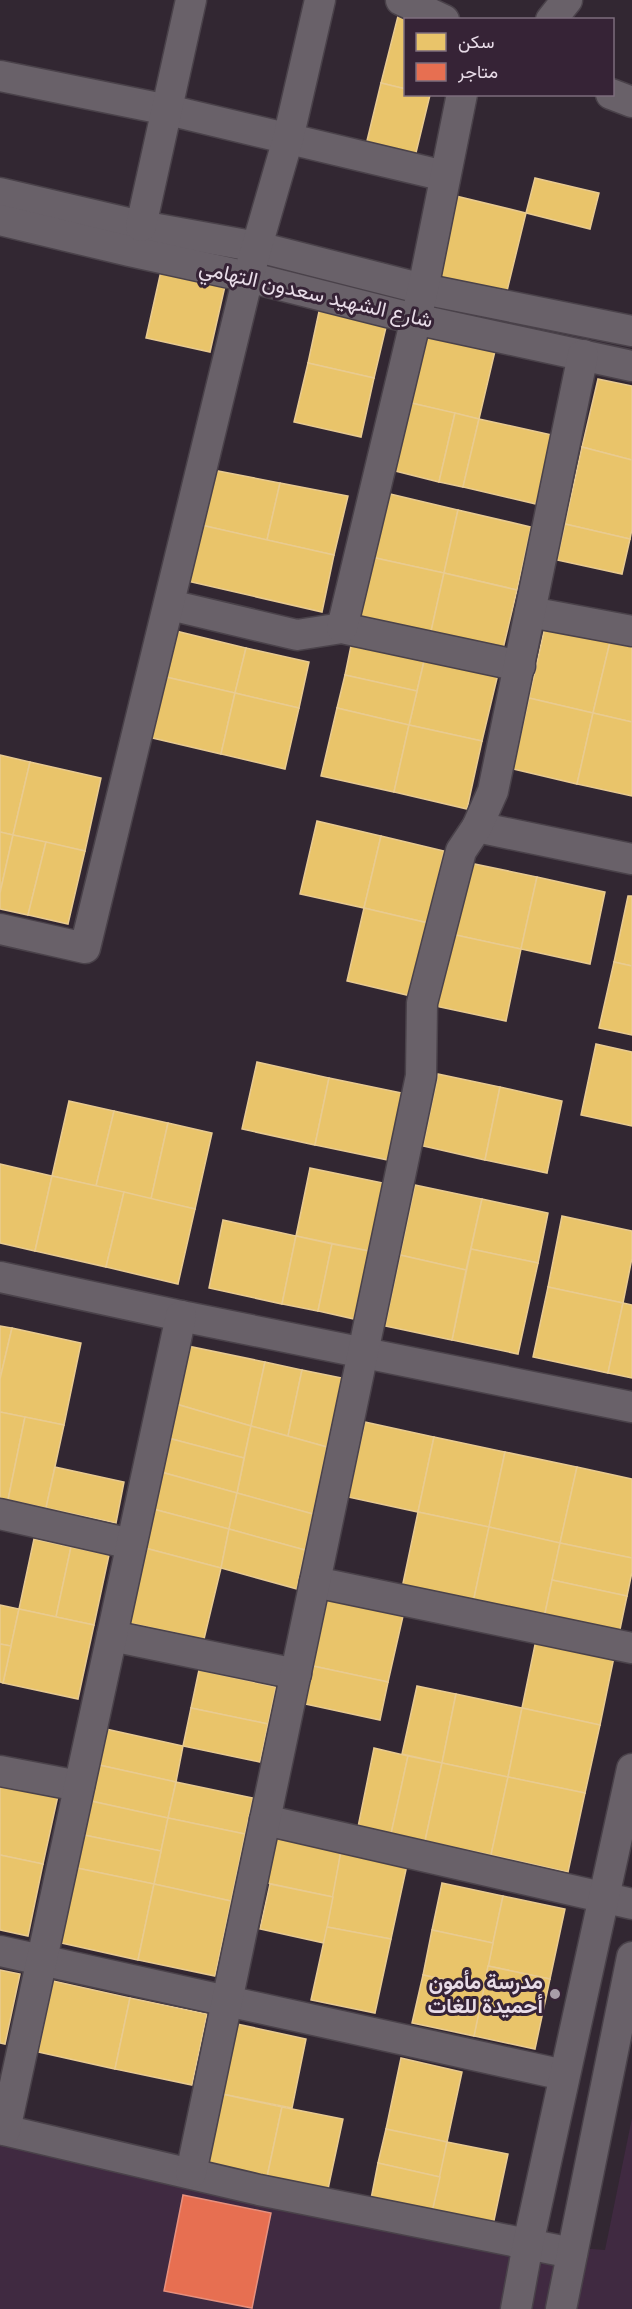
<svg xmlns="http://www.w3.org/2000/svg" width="632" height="2309" font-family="Raleway,Vazirmatn,sans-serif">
	<rect width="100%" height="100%" fill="#322732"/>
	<path fill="#402a41" d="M632,2118v191h-632v-164l188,32 340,67 77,6z"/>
	<g fill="#e9c46a" stroke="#e9cb90" stroke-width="1.5">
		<path d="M398,16l8,4v69l-25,-6z"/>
		<path d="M381,83l25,6v5l24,1 -16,66 -49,-12z"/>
		<path d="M535,178l64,15 -9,36 -64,-16z"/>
		<path d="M456,196l70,17 -20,82 -70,-17z"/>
		<path d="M161,271l64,15 -15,66 -64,-14z"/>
		<path d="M320,307l67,16 -13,55 -66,-15z"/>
		<path d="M422,335l73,16 -16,68 -72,-17z"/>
		<path d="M308,363l66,15 -13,59 -67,-15z"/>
		<path d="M598,379l34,7v74l-50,-13z"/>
		<path d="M407,402l48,11 -16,69 -48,-12z"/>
		<path d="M455,413l24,6 -16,68 -24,-5z"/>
		<path d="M479,419l73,16 -16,69 -73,-17z"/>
		<path d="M582,447l50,13v69l-2,10 -65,-15z"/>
		<path d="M213,470l67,13 -13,57 -66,-15z"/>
		<path d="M280,483l68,13 -14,59 -67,-15z"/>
		<path d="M386,493l72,17 -14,63 -73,-16z"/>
		<path d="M458,510l73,17 -14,63 -73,-17z"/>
		<path d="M565,524l65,15 -8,35 -65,-14z"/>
		<path d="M201,525l133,30 -12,57 -135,-31z"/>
		<path d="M371,557l73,16 -14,63 -73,-16z"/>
		<path d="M444,573l73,17 -15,63 -72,-17z"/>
		<path d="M545,627l65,15 -17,71 -64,-15z"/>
		<path d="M176,631l70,17 -11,45 -69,-16z"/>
		<path d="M352,641l73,16 -8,34 -72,-16z"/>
		<path d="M610,642l22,5v75l-39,-9z"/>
		<path d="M246,648l63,14 -10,46 -64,-15z"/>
		<path d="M425,657l73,17 -16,67 -73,-16z"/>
		<path d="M345,675l72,16 -8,34 -72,-17z"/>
		<path d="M166,677l69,16 -14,61 -69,-16z"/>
		<path d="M235,693l64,15 -14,61 -64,-15z"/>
		<path d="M529,698l64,15 -16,71 -64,-15z"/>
		<path d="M337,708l72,17 -15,67 -73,-16z"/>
		<path d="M593,713l39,9v74l-55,-12z"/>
		<path d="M409,725l73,16 -15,68 -73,-17z"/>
		<path d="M0,755l30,7 -17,73 -13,-3z"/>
		<path d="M30,762l71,16 -16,73 -72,-16z"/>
		<path d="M317,821l64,15 -17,72 -64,-14z"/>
		<path d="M0,832l13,3 -13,58z"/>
		<path d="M13,835l33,7 -18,73 -28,-6v-16z"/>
		<path d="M381,836l63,15 -16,72 -64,-15z"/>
		<path d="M46,842l39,9 -17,73 -40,-9z"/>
		<path d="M465,862l72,15 -16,72 -70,-15z"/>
		<path d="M537,877l68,15 -15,72 -69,-15z"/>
		<path d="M628,896h4v70l-18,-4z"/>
		<path d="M364,908l64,15 -17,73 -64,-15z"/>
		<path d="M451,934l70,15 -15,72 -71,-15z"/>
		<path d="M614,962l18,4v69l-33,-7z"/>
		<path d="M596,1044l36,8v74l-51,-11z"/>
		<path d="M257,1062l72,16 -14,67 -73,-16z"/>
		<path d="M438,1074l62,13 -15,73 -62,-14z"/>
		<path d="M329,1078l73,15 -14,67 -73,-15z"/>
		<path d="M500,1087l62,14 -15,72 -62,-13z"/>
		<path d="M69,1101l45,10 -18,75 -44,-10z"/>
		<path d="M114,1111l54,12 -17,76 -55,-13z"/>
		<path d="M168,1123l44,10 -17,76 -44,-10z"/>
		<path d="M0,1164l52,12 -17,75 -35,-8z"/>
		<path d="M310,1168l73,15 -14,68 -73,-15z"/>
		<path d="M52,1176l72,16 -18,75 -71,-16z"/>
		<path d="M415,1185l67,14 -16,71 -66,-15z"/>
		<path d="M124,1192l71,17 -17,75 -72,-17z"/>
		<path d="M482,1199l66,14 -10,50 -67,-14z"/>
		<path d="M562,1216l70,15v27l-9,45 -75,-16z"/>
		<path d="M223,1220l73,16 -14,68 -73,-16z"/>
		<path d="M296,1236l36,8 -14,67 -36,-7z"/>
		<path d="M332,1244l37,7 -15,68 -36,-8z"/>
		<path d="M471,1249l67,14 -20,91 -66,-14z"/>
		<path d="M400,1255l66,15 -14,70 -67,-14z"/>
		<path d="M548,1287l75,16 -15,70 -75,-16z"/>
		<path d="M623,1303l9,2v73l-24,-5z"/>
		<path d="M0,1326l12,2 -12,51z"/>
		<path d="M12,1328l69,15 -17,82 -64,-13v-33z"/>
		<path d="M188,1346l77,16 -14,64 -75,-22z"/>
		<path d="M265,1362l37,8 -14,66 -37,-10z"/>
		<path d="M302,1370l40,8 -15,69 -39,-11z"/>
		<path d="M176,1404l75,22 -7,32 -76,-20z"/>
		<path d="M0,1412l25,5 -17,83 -8,-2z"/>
		<path d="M25,1417l39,8 -18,83 -38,-8z"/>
		<path d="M365,1422l69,15 -16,75 -70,-15z"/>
		<path d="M251,1426l76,21 -14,67 -76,-21z"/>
		<path d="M434,1437l71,15 -16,75 -71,-15z"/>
		<path d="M168,1438l76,20 -7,35 -76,-21z"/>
		<path d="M505,1452l72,15 -17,76 -71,-16z"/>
		<path d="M55,1467l69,15 -8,41 -70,-15z"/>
		<path d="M577,1467l55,12v79l-72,-15z"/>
		<path d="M161,1472l76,21 -8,36 -76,-20z"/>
		<path d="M237,1493l76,21 -8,36 -76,-21z"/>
		<path d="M153,1509l76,20 -8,39 -76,-20z"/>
		<path d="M418,1512l71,15 -16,76 -71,-15z"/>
		<path d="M489,1527l71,16 -16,75 -71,-15z"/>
		<path d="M229,1529l76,21 -8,39 -76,-21z"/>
		<path d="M34,1539l37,8 -15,70 -37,-8z"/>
		<path d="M560,1543l72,15v14l-5,24 -75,-16z"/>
		<path d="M71,1547l38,8 -15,70 -38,-8z"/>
		<path d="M145,1548l76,20 -17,71 -75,-16z"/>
		<path d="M552,1580l75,16 -8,38 -75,-16z"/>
		<path d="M327,1600l76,16 -15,66 -75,-16z"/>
		<path d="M0,1605l19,4 -8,37 -11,-2z"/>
		<path d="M19,1609l75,16 -16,74 -75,-16z"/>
		<path d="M536,1640l78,17 -14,68 -78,-17z"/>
		<path d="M0,1644l11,2 -8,37 -3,-1z"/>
		<path d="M313,1666l75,16 -8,38 -75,-16z"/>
		<path d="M199,1670l77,17 -8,37 -77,-16z"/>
		<path d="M417,1686l39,8 -14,69 -40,-9z"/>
		<path d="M456,1694l66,14 -14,69 -66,-14z"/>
		<path d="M191,1708l77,16 -8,38 -77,-16z"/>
		<path d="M522,1708l78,17 -15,68 -77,-16z"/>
		<path d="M106,1729l77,17 -7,36 -77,-17z"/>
		<path d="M374,1748l34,8 -17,78 -33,-7z"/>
		<path d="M408,1756l34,7 -17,78 -34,-7z"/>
		<path d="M442,1763l66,14 -17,78 -66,-14z"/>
		<path d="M99,1765l77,17 -8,36 -77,-17z"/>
		<path d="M508,1777l77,16 -17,79 -77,-17z"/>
		<path d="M0,1779l59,12 -16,73 -43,-9z"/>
		<path d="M176,1782l77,16 -8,36 -77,-16z"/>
		<path d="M91,1801l77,17 -7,33 -77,-16z"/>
		<path d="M168,1818l77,16 -14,67 -77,-17z"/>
		<path d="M84,1835l77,16 -7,33 -77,-16z"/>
		<path d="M276,1838l65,13 -8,46 -66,-14z"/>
		<path d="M341,1851l66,14 -16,74 -64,-12z"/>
		<path d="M0,1855l43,9 -15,72 -28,-6z"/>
		<path d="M77,1868l77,16 -16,76 -77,-17z"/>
		<path d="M442,1883l61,13 -10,47 -61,-13z"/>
		<path d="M154,1884l77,17 -16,75 -77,-16z"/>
		<path d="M270,1884l63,13 -9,46 -64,-14z"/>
		<path d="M503,1896l62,13 -15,70 -62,-13z"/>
		<path d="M327,1927l64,12 -16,74 -64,-13z"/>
		<path d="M432,1930l61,13 -9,45 -61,-13z"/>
		<path d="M488,1966l62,13 -15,70 -61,-13z"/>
		<path d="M0,1970l20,4 -15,70 -5,-1z"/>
		<path d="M423,1975l61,13 -10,48 -62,-13z"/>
		<path d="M53,1981l77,17 -15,71 -77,-17z"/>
		<path d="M130,1998l77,16 -15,71 -77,-16z"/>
		<path d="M237,2024l69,15 -14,69 -70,-14z"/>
		<path d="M401,2058l61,14 -15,70 -61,-13z"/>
		<path d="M222,2094l60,13 -15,70 -60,-13z"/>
		<path d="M282,2107l61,12 -15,70 -61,-12z"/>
		<path d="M386,2129l61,13 -7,35 -62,-14z"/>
		<path d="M447,2142l61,12 -15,71 -61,-13z"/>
		<path d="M378,2163l62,14 -8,35 -61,-13z"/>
	</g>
	<path fill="#e76f51" stroke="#e7907e" stroke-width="1.5" d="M183,2195l88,18 -19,95 -88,-17z"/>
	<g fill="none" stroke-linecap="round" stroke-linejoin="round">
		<g stroke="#4a424a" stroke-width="33">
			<g id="minor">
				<path d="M401,0l43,20"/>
				<path d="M551,20l16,-20"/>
				<path d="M0,76l168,34 277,66"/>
				<path d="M611,94l21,8"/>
				<path d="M0,193l141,33 117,21 165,42 209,42"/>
				<path d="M0,220l129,31 119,26 167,42 217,47"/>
				<path d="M141,226l50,-226"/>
				<path d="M170,605l127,30 45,-7 178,38"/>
				<path d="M530,612l102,19"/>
				<path d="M342,628l81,-339 39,-195"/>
				<path d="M477,827l155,32"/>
				<path d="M0,929l85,19 163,-671 40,-138 32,-139"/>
				<path d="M0,1277l181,39 451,91"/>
				<path d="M0,1514l131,30"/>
				<path d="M315,1582l317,66"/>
				<path d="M112,1636l184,38"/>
				<path d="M0,1771l79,15"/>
				<path d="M265,1820l367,84"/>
				<path d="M0,1951l564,124"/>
				<path d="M0,2129l259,61 313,63"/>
				<path d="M5,2130l176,-814"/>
				<path d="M191,2173l230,-1097 1,-73 39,-152 16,-24 16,-36 90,-436"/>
				<path d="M516,2309l12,-65 104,-475"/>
				<path d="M561,2309l71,-352"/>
			</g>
		</g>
		<use href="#minor" stroke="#696169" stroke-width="30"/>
	</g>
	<circle fill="#a89da8" stroke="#362336" stroke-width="2" cx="555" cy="1994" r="6"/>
	<g text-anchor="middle" stroke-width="6" stroke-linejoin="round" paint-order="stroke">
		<g font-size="21" fill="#e8dce8" stroke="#362336">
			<text transform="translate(316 294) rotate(13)" y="7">شارع الشهيد سعدون التهامي</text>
		</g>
		<g font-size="21" font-weight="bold" fill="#e8dce8" stroke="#362336" text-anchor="end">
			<text x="543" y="1989">مدرسة مأمون<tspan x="543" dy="24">أحميدة للغات</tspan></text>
		</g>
	</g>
	<rect x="404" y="18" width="210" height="78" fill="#362336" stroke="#7d6d7d" stroke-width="1.5"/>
	<rect x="416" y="33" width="30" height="18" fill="#e9c46a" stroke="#7d6d7d" stroke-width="1.5"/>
	<text x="458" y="48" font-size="18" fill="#e8dce8">سكن</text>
	<rect x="416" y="63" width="30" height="18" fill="#e76f51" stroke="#7d6d7d" stroke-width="1.5"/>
	<text x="458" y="78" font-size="18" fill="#e8dce8">متاجر</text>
</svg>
